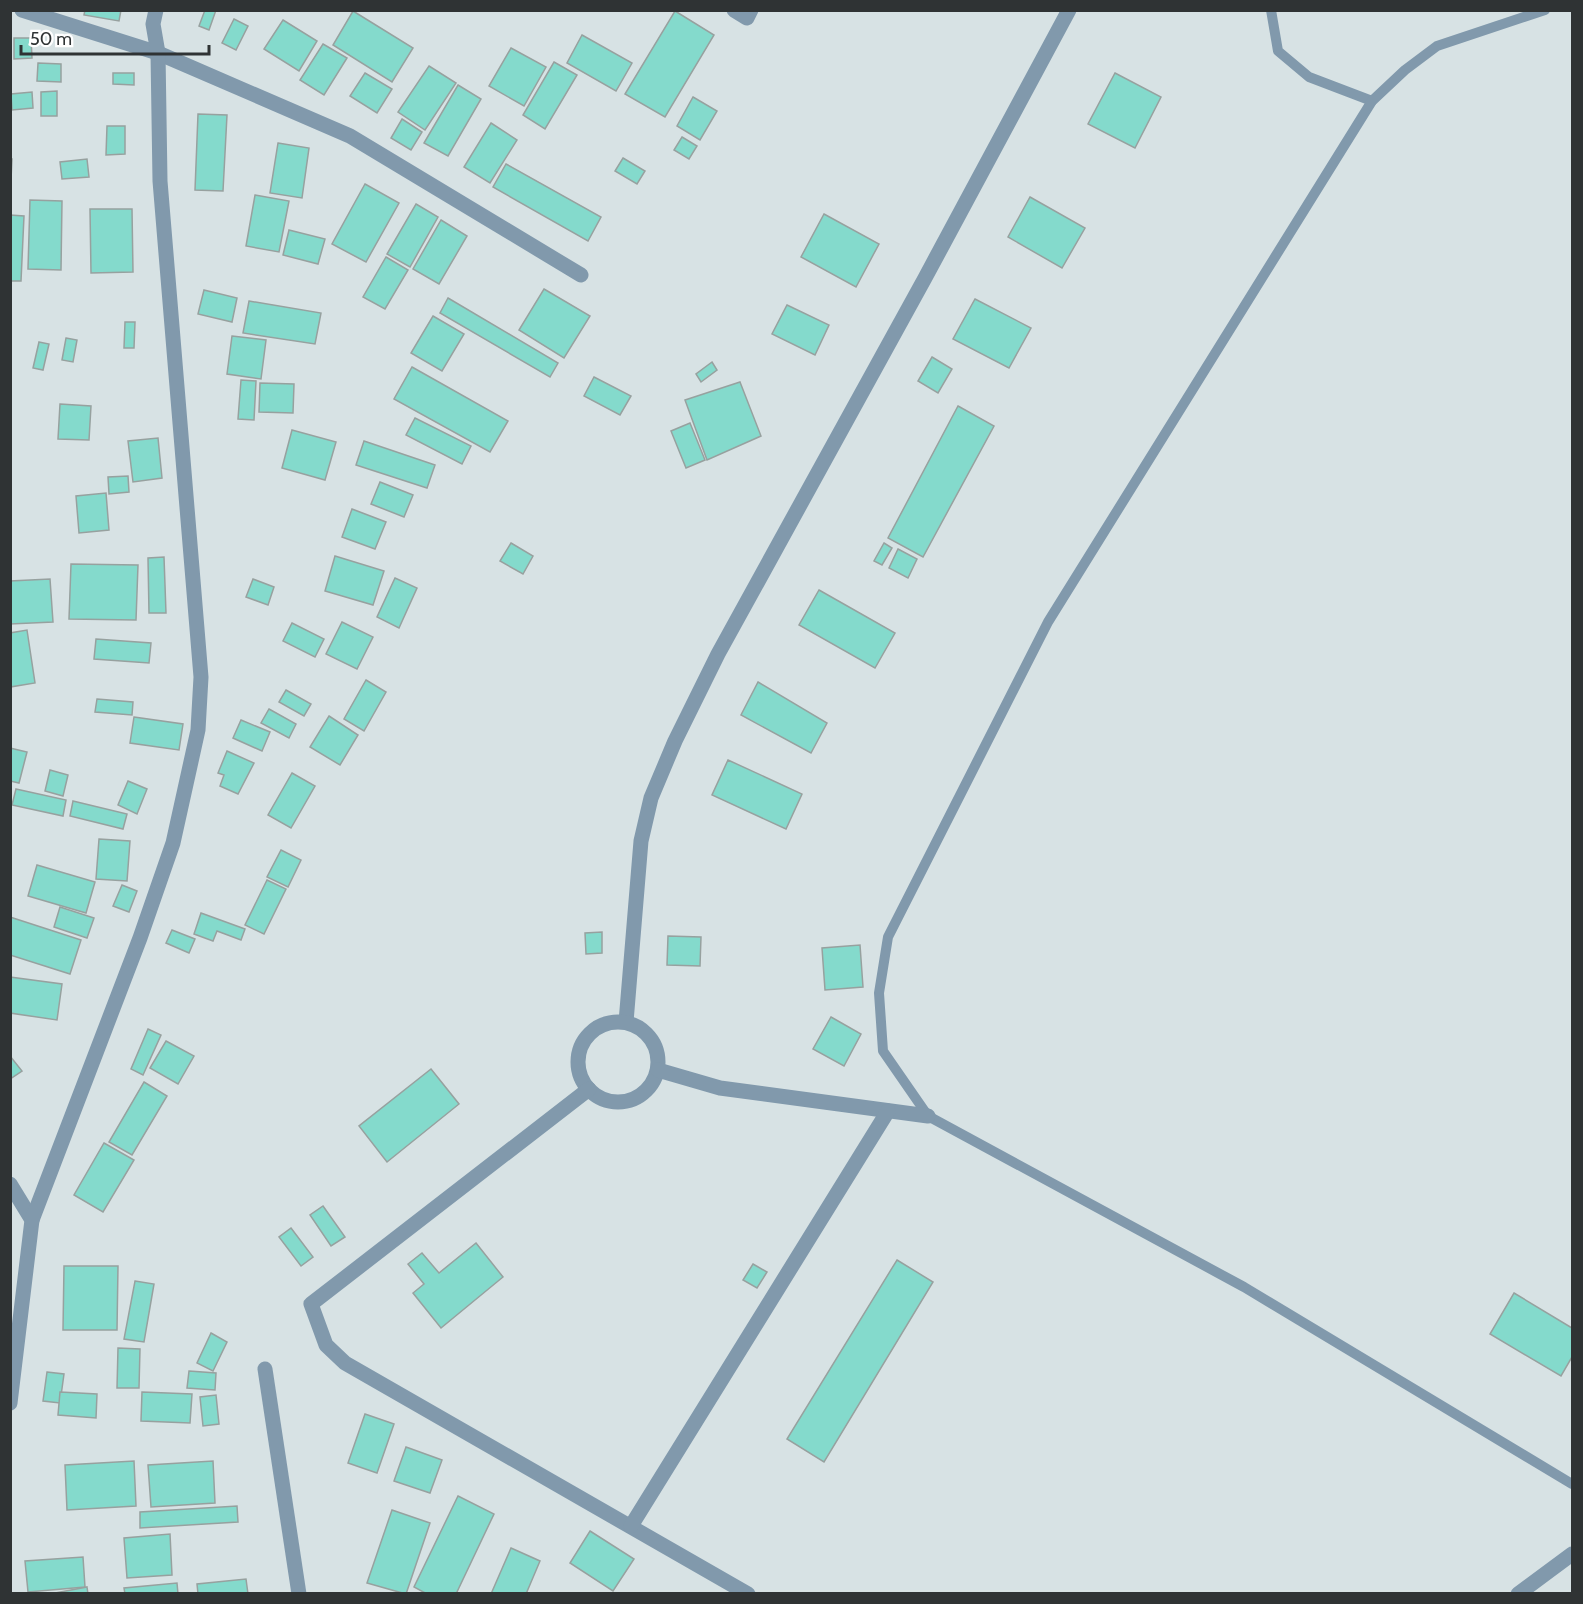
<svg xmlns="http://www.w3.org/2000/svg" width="1583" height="1604" font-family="Cabin,sans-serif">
	<rect width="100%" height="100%" fill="#d7e2e4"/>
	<g fill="#84dacc" stroke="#97a19f" stroke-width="1.5">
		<path d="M85,10h36l-2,11 -35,-6z"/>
		<path d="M205,10h11l-7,20 -10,-4z"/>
		<path d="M353,11l60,37 -21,34 -59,-37z"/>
		<path d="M675,11l39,24 -49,82 -40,-23z"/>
		<path d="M234,19l14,7 -12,24 -14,-7z"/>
		<path d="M283,20l34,21 -18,30 -35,-22z"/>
		<path d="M582,35l50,28 -16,28 -49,-28z"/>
		<path d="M14,38h17l1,20 -18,1z"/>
		<path d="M323,44l24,14 -23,37 -24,-15z"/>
		<path d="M511,48l35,19 -22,39 -35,-20z"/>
		<path d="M554,62l23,13 -32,54 -22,-14z"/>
		<path d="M38,63l23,1v18l-24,-1z"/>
		<path d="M429,66l27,17 -31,47 -27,-18z"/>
		<path d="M113,73h21v12l-21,-1z"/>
		<path d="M365,73l27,16 -15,24 -27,-17z"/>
		<path d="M1115,73l46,24 -26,51 -47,-24z"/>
		<path d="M458,85l23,14 -33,57 -24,-13z"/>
		<path d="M57,91v25h-16v-24z"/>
		<path d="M32,92l1,16 -21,2 -1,-16z"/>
		<path d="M693,97l24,14 -17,29 -23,-14z"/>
		<path d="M198,114l29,1 -4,76 -28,-1z"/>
		<path d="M402,119l20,13 -11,18 -20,-12z"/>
		<path d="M491,123l26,17 -27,43 -26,-16z"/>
		<path d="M107,126h18v28l-19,1z"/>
		<path d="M682,137l15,9 -8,13 -15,-9z"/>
		<path d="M278,143l31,5 -7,50 -32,-5z"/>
		<path d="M623,158l22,13 -8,13 -22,-13z"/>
		<path d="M10,159h2l-2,41z"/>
		<path d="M87,159l2,18 -27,2 -2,-17z"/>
		<path d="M506,164l95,53 -13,24 -95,-54z"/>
		<path d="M365,184l34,19 -33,59 -34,-18z"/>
		<path d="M255,195l34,6 -10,51 -33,-6z"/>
		<path d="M1030,197l55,31 -23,40 -54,-31z"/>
		<path d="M30,200l32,1 -1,69 -33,-1z"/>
		<path d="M416,204l22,13 -28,50 -23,-13z"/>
		<path d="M90,209h42l1,63 -42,1z"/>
		<path d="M824,214l55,30 -23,43 -55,-30z"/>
		<path d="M10,215l14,1 -3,65h-11z"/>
		<path d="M441,220l26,16 -28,48 -26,-15z"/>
		<path d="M289,230l36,9 -7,25 -35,-9z"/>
		<path d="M386,257l22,13 -23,39 -22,-12z"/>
		<path d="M544,289l46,27 -26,42 -45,-28z"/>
		<path d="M204,290l33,8 -5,24 -34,-8z"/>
		<path d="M448,298l110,65 -8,14 -110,-64z"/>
		<path d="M975,299l56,29 -22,40 -56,-29z"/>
		<path d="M249,301l72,12 -6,31 -72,-11z"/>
		<path d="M787,305l42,20 -14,30 -43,-21z"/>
		<path d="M433,316l31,18 -22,37 -31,-18z"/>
		<path d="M125,322h10l-1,26h-10z"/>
		<path d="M232,336l34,4 -5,39 -34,-5z"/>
		<path d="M66,338l11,2 -4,22 -11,-2z"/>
		<path d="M39,342l10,2 -6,26 -10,-2z"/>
		<path d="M932,357l20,12 -14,24 -20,-12z"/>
		<path d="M712,362l5,8 -16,12 -5,-8z"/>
		<path d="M412,367l96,54 -18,31 -96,-53z"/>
		<path d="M594,377l37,19 -11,19 -36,-19z"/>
		<path d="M241,380l15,1 -2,39 -16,-1z"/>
		<path d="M740,382l21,54 -54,24 -22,-60z"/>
		<path d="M260,383l34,1 -1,29 -34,-1z"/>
		<path d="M60,404l31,2 -2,34 -31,-1z"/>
		<path d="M958,406l36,20 -71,131 -35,-19z"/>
		<path d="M415,418l56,28 -9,18 -56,-29z"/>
		<path d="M690,423l15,37 -19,8 -15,-37z"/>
		<path d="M292,430l44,12 -11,38 -43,-12z"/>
		<path d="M158,438l4,40 -29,4 -5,-41z"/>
		<path d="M364,441l71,24 -8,23 -71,-23z"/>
		<path d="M128,476l1,16 -20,2 -1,-17z"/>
		<path d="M380,482l33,13 -9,22 -33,-13z"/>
		<path d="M106,493l3,37 -30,3 -3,-37z"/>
		<path d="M352,509l34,13 -11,27 -33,-12z"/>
		<path d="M511,543l22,13 -10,18 -23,-13z"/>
		<path d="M884,543l8,5 -10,17 -8,-4z"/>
		<path d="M898,549l19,10 -9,19 -19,-10z"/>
		<path d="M335,556l49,15 -11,34 -48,-14z"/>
		<path d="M164,557l2,56h-17l-1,-55z"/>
		<path d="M71,564l67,1 -2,55 -67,-1z"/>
		<path d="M395,578l22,10 -18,40 -22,-11z"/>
		<path d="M50,579l3,43 -43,2v-43z"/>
		<path d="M253,579l21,8 -6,18 -22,-8z"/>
		<path d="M819,590l76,43 -20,35 -76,-43z"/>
		<path d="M342,622l31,15 -16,32 -31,-15z"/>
		<path d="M292,623l32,16 -9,18 -32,-16z"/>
		<path d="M27,630l8,53 -25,4v-54z"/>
		<path d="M96,639l55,4 -2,20 -55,-4z"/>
		<path d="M366,680l20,12 -22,39 -20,-12z"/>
		<path d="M758,682l69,41 -16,30 -70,-38z"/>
		<path d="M286,690l25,14 -7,12 -25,-14z"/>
		<path d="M97,699l36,3 -1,13 -37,-3z"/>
		<path d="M269,709l27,15 -7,14 -28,-15z"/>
		<path d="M329,716l29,19 -18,30 -30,-18z"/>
		<path d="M134,717l49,7 -4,26 -49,-7z"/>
		<path d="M241,720l29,12 -8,19 -29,-13z"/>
		<path d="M10,748l17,4 -8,31 -9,-2z"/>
		<path d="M227,751l27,12 -16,31 -18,-8 4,-11 -6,-2z"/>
		<path d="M728,760l74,34 -16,35 -74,-34z"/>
		<path d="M50,770l18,5 -5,21 -18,-5z"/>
		<path d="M292,773l23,13 -24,42 -23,-13z"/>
		<path d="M128,781l19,8 -10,25 -19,-9z"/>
		<path d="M16,789l50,11 -3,16 -51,-11z"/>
		<path d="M73,801l54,13 -4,15 -53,-13z"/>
		<path d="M99,839l31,2 -3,40 -31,-2z"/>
		<path d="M281,850l20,10 -13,27 -21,-10z"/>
		<path d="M37,865l58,17 -9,31 -58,-17z"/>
		<path d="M267,880l19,9 -22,45 -19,-9z"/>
		<path d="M122,885l15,6 -8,21 -16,-6z"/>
		<path d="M60,907l34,11 -7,20 -33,-11z"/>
		<path d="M201,913l44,16 -4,11 -24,-9 -4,10 -19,-7z"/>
		<path d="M10,917l71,23 -11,34 -60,-19z"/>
		<path d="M172,930l23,9 -6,14 -23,-10z"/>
		<path d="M602,932v21l-16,1 -1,-21z"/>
		<path d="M668,936l33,1 -1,29 -33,-1z"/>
		<path d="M860,945l3,42 -38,3 -3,-42z"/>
		<path d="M10,977l52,7 -5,36 -47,-7z"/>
		<path d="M831,1017l30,17 -17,32 -31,-17z"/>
		<path d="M148,1029l13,6 -18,40 -12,-6z"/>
		<path d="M166,1041l28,15 -16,28 -28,-16z"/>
		<path d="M10,1056l12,15 -12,8z"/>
		<path d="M431,1069l28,35 -72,58 -28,-36z"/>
		<path d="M144,1082l23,14 -35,59 -23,-13z"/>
		<path d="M104,1143l30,17 -31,52 -29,-17z"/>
		<path d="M323,1206l22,31 -14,9 -21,-31z"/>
		<path d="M291,1228l22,29 -12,9 -22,-29z"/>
		<path d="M476,1243l27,34 -62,51 -28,-35 11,-9 -16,-20 14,-11 17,20z"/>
		<path d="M897,1260l36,22 -109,180 -37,-23z"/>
		<path d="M753,1264l14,8 -10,16 -14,-8z"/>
		<path d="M64,1266h54l-1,64h-54z"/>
		<path d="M135,1281l19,3 -10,58 -20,-3z"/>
		<path d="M1514,1293l58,35v29l-11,19 -71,-42z"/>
		<path d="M211,1333l16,9 -14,29 -16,-8z"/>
		<path d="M118,1348l22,1 -1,39h-22z"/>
		<path d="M189,1371l27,2 -1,17 -28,-2z"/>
		<path d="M47,1372l17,2 -4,29 -17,-2z"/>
		<path d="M60,1392l37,2 -1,24 -38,-3z"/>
		<path d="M142,1392l50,2 -2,29 -49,-2z"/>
		<path d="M216,1395l3,29 -16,2 -3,-29z"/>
		<path d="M365,1414l29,10 -17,49 -29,-10z"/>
		<path d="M406,1447l36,13 -12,33 -36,-12z"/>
		<path d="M134,1461l2,45 -69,4 -2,-45z"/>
		<path d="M213,1461l2,42 -64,4 -3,-42z"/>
		<path d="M458,1496l36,18 -38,80h-29l-13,-7z"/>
		<path d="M237,1506l1,16 -98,6v-16z"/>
		<path d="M392,1510l38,13 -24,71 -39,-11z"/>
		<path d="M590,1531l44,28 -21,32 -43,-28z"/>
		<path d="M170,1534l2,41 -45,3 -3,-40z"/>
		<path d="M511,1548l29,13 -14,33h-35z"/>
		<path d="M83,1557l2,30 -57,5 -3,-31z"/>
		<path d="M246,1579l2,15h-50l-1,-10z"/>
		<path d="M177,1583l1,11h-53l-1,-6z"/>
		<path d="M87,1587l1,7h-38z"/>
	</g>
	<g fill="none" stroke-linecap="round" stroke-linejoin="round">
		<g stroke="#8199ac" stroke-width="10">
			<path d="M1271,10l7,41 31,26 63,24"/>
			<path d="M1545,10l-108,36 -32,24 -33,31 -324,521 -160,315 -9,56 4,58 45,65 316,171 328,197"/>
		</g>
		<g stroke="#8199ac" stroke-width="15">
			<path d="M22,10l136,43 192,83 231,139"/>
			<path d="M734,10l13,8 4,-8"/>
			<path d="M626,1022l15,-181 10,-43 24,-57 43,-87 207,-376 144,-268"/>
			<circle cx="618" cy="1062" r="40"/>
			<path d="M658,1070l62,18 208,28"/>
			<path d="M589,1089l-278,215 15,41 19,18 403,231"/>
			<path d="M10,1184l22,36 -22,183"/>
			<path d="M32,1220l108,-282 33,-95 25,-113 3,-53 -41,-496 -2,-128 -5,-29 3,-14"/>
			<path d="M265,1369l34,225"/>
			<path d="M631,1526l257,-415"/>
			<path d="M1518,1594l54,-40"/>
		</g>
	</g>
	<rect width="1583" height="1604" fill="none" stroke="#2f3334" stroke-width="24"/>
	<path d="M21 45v9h188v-9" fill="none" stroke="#2f3334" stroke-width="3"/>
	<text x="30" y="45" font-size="18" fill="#2f3334" stroke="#ffffff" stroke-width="4.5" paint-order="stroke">50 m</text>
</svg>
